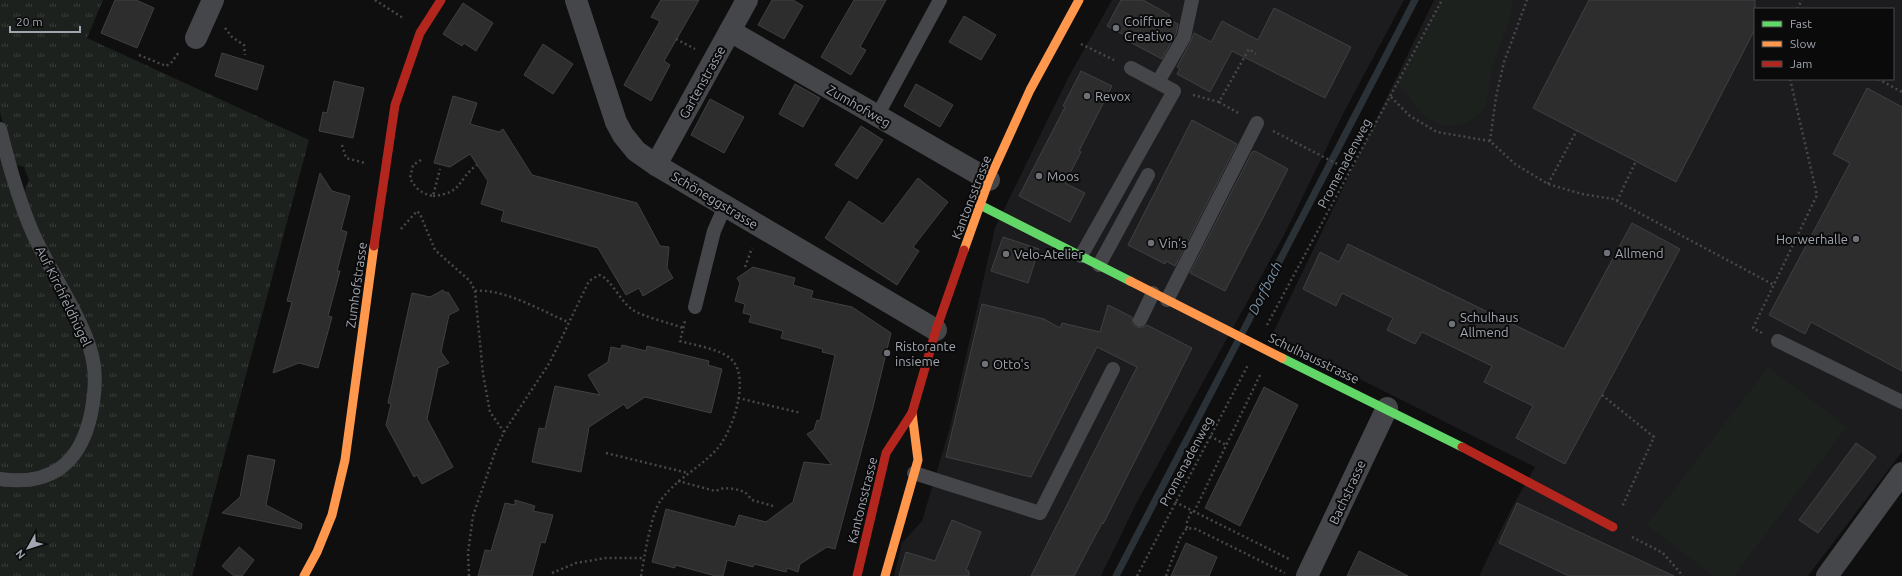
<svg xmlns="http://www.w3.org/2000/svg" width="1902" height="576" font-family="Ubuntu,sans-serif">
	<defs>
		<pattern id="grass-tufts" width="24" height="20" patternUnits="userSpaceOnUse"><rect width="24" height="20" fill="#1c211d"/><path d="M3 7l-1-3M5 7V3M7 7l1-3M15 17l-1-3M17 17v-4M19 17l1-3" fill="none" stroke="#3a3e3b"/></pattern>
	</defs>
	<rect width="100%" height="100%" fill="#0f0f10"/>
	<g fill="#1c1c1e" fill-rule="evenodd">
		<path d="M1112,0h292l-61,114 -59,121 -149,271 -34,70h-207l8,-33 20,-22 28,-94 45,-199 73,-150z"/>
		<path d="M1434,0h468v452l-94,124h-329l31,-65 25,-44 -263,-132zM1755,9h138v70h-138z"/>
	</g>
	<g fill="url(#grass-tufts)">
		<path d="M0,0h103l-16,38 222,102 -117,436h-192v-92l6,1 70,-28 23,-86 -34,-83 -42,-94 6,-14 -5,-13 -11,-3 -13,-52z"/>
		<path d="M0,149l83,196c3,11 6,23 7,33 2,34 -18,89 -56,96 -11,1 -23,0 -34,1z"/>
	</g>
	<g fill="#1c211d">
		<path d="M1442,0h71c-2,24 -14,44 -21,67 -3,13 -2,26 -7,39 -5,9 -13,15 -23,18 -33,9 -46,-19 -64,-41z"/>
		<path d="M1768,367l79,60 -113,149h-20l-67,-51z"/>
	</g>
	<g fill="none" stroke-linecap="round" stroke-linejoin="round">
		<path stroke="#2b3237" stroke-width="7" d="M1116,576l299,-576"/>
	</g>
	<g fill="#2d2d2e" stroke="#3f4043">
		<path d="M115,0h21l18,8 -17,40 -36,-15z"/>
		<path d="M661,0h38l-35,61 6,4 -19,36 -27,-16 36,-64 -9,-4z"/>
		<path d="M772,0h21l10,6 -19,33 -26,-14z"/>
		<path d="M854,0h32l-26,47 6,3 -15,25 -30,-18z"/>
		<path d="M1121,0h22l27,15 -2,4 10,5 -2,10 -14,25 -34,-18 2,-3 -23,-12z"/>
		<path d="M1589,0h166v29l-79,153 -143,-74z"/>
		<path d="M463,3l30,20 -17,28 -12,-8 -2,3 -19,-12z"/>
		<path d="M1274,8l77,39 -26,51 -93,-47 -22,41 -33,-18 3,-5 -3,-2 14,-26 3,-8 17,9 11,-21 36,19z"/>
		<path d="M964,16l32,19 -15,25 -32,-18z"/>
		<path d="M543,44l30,20 -20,30 -29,-19z"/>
		<path d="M222,53l42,13 -7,24 -42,-14z"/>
		<path d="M1081,71l31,15 -33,65 2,1 -16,31 20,10 -15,29 -51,-26 46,-89 -2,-1z"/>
		<path d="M334,81l30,7 -11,50 -34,-7 4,-19 4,1z"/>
		<path d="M795,84l25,14 -17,29 -24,-13z"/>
		<path d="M916,84l37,21 -13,22 -36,-21z"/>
		<path d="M1867,88l35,19v264l-91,-49 -6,12 -36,-19 81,-152 -17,-9z"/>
		<path d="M453,96l24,7 -7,21 29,8 4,-3 29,46 105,28 23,43 9,1 -2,21 6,10 -30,18 -4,-8 -13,7 -28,-47 -97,-27 3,-10 -23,-7 7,-23 -18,-27 -20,13 -16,-4z"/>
		<path d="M710,99l34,18 -20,36 -33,-18z"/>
		<path d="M1192,120l45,24 -62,122 -9,-5 -1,3 -37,-19z"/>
		<path d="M861,126l22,14 -26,39 -22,-14z"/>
		<path d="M1255,151l33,18 -63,122 -35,-18 62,-121z"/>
		<path d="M320,173l12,18 18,5 -9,34 6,2 -10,39h3l-12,45 4,1 -14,51 -19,-5 -26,10 19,-71 -5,-1z"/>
		<path d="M918,178l30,24 -35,45 6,4 -22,34 -72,-47 24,-37 34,23z"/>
		<path d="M1632,223l48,26 -115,215 -49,-26 17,-32 -49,-24 8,-16 -70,-34 -7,12 -28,-14 6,-12 -51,-25 -6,13 -33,-17 17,-37 19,10 9,-18 216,105z"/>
		<path d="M1003,237l36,12 -11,34 -37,-12z"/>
		<path d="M753,267l42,11 -2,7 20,6 -2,7 41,9 39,26 -18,74 -38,142 -8,-2 -27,17 -2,8 -11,-4 -1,4 -32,-8 -1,3 -26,-7 -4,16h-7l-41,-11v3l-23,-6 14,-53 69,18 4,-12 27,7 27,-20 11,-40 28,3 -25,-31 7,-4 3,-10 3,1 15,-66 -13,-3 1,-3 -42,-11 2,-7 -34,-9 2,-7 -8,-2 2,-9 -10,-3 5,-18 -3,-5z"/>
		<path d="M443,290l3,3 2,-1 11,18 -10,5 -8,37 8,11 -11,5 -11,51 26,48 -31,17 -5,-9 -3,2 -28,-52 5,-21 -3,-1 24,-110 18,4z"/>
		<path d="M982,304l62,15 16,9 2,-5 38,9 8,-27 24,12 1,7 3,3 5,1 6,-3 45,23 -89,176 -1,-1 -28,53h-43l106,-209 -40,-20 -66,130 -85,-20z"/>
		<path d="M622,345l24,6 1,-5 62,15 -1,4 14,4 -11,44 -66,-16 -18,12 -3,-5 -35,23 -8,45 -49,-10 7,-34 6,1 10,-43 45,9 -12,-20 20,-13 3,-15 10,2z"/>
		<path d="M1264,387l34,18 -58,121 -35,-18z"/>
		<path d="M1856,443l20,14 -58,76 -19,-13z"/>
		<path d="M248,455l27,5 -9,45 36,19 -1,5 -79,-16 18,-16z"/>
		<path d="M515,500l20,6 -2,5 20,4 -8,28 -4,-1 -9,34h-54l7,-26 6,1 14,-48 10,2z"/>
		<path d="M1517,503l157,73h-105l-70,-33z"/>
		<path d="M952,520l29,12 -15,38 3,1v5h-70l7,-24 29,9z"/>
		<path d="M1186,543l31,14 -8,19h-38z"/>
		<path d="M239,547l15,13 -12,16h-8l-12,-10z"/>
		<path d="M1359,551l49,25h-61z"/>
	</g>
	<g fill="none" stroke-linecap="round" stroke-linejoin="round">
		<g stroke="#47484a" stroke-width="2.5" stroke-dasharray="2 3" stroke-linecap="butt">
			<path d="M375,0l28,18"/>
			<path d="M1797,9l5,-9"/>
			<path d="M225,28l7,9 12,8 1,10"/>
			<path d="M676,39l19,10"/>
			<path d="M1081,44l33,16"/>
			<path d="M139,55l27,11 5,-3 8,-11"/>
			<path d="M1878,79l24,13"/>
			<path d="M1193,95l26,7 30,-53 7,5"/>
			<path d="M1391,97l19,19 27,16 53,9 25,23 33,20 34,10 31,5 161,86"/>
			<path d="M1219,102l21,12"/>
			<path d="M1273,131l78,40"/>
			<path d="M1490,141l6,-44 8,-35 23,-62"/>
			<path d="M342,145l4,13 19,5"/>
			<path d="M421,160l-8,5 -3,13c5,10 12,16 23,18l7,-27"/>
			<path d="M1548,184l29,-54"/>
			<path d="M433,196c31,-3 24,-17 44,-31"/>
			<path d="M1617,201l19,-40"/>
			<path d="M401,229l16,-18 3,3 15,36 35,31 5,10 8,83 7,38 14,20"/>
			<path d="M745,267l7,-19"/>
			<path d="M475,291c28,-3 67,20 93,31"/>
			<path d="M1267,325l175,-325"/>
			<path d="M1762,333l-9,-5 64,-133 -27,-116"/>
			<path d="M1602,395l52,42 -32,70"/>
			<path d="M738,398l63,15"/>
			<path d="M1210,436l16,9"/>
			<path d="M606,453l82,20"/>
			<path d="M678,481l37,10 9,-3 11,1 10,3 7,8 21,6"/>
			<path d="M1175,502l114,57"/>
			<path d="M1194,512l67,-139"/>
			<path d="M1187,528v-6l5,-12"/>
			<path d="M1632,537l31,16 20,23"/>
			<path d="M552,573l24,-10 30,-5h38"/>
			<path d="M469,576l-1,-23 5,-37 23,-67 8,-17 46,-70 39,-81 10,-6c13,4 21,27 34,35 11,7 37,13 50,18"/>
			<path d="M641,576c3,-17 10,-63 20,-76 15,-21 39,-32 56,-51 16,-18 34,-72 14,-90 -11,-10 -37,-14 -51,-18l5,-20"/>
			<path d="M1137,576l111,-211"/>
			<path d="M1166,576l14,-38 7,-10 9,1 89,44"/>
		</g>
		<g stroke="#454649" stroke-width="14">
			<path d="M1158,82l26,-45 8,-37"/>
			<path d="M877,116l63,-116"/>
			<path d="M0,129c9,37 19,74 35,109 11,23 25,46 37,69 7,14 15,29 19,45 6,21 4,41 0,62 -11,50 -40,72 -91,65"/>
			<path d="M1081,256l93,-165 -43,-23"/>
			<path d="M1099,265l49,-90"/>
			<path d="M1167,300l90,-177"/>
			<path d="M695,307l19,-76 11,-25"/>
			<path d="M1140,320l13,-27"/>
			<path d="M1778,341l124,61"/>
			<path d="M914,473l126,40 73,-144"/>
		</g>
		<g stroke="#454649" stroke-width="22">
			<path d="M576,0l40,122 7,13 13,16 20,14 280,165"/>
			<path d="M730,31l259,149"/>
			<path d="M196,38l17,-38"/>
			<path d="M656,165l91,-165"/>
			<path d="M1307,576l80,-168"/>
			<path d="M1827,576l75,-103"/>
		</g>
		<g stroke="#63d668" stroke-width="9">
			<path d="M980,205l150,76"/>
			<path d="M1282,358l180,89"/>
		</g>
		<g stroke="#ff974d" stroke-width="9">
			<path d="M964,250l25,-70 41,-90 49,-90"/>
			<path d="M1130,281l152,77"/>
			<path d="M304,576l13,-24 15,-37 13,-55 29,-214"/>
			<path d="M885,576l33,-116 -6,-47"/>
		</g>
		<g stroke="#b3261e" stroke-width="9">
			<path d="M374,246l21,-141 25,-72 21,-33"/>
			<path d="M1462,447l151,80"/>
			<path d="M857,576l29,-123 26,-40 24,-83 28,-80"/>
		</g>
	</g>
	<g fill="#6e7178" stroke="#0a0a0b" stroke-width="1.5">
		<circle cx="1116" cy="28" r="4"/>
		<circle cx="1087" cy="96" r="4"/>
		<circle cx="1039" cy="176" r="4"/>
		<circle cx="1856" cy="239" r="4"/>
		<circle cx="1151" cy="243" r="4"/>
		<circle cx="1607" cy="253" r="4"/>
		<circle cx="1006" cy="254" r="4"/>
		<circle cx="1452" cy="324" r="4"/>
		<circle cx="887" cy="353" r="4"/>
		<circle cx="985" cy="364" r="4"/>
	</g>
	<g text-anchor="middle" stroke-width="4" stroke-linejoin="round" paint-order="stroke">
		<g font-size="13" fill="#a1a6b0" stroke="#0a0a0b" text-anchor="start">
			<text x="1124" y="26">Coiffure<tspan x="1124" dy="15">Creativo</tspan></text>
			<text x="1095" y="101">Revox</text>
			<text x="1047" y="181">Moos</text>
			<text x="1848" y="244" text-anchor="end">Horwerhalle</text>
			<text x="1159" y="248">Vin‘s</text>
			<text x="1615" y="258">Allmend</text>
			<text x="1014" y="259">Velo-Atelier</text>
			<text x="1460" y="322">Schulhaus<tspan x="1460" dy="15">Allmend</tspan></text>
			<text x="895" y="351">Ristorante<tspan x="895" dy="15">insieme</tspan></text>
			<text x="993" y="369">Otto's</text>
		</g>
		<g font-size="13" fill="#a1a6b0" stroke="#0a0a0b">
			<text transform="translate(702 82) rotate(-61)" y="5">Gartenstrasse</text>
			<text transform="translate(859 106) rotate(30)" y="5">Zumhofweg</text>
			<text transform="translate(1344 163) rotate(-62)" y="5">Promenadenweg</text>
			<text transform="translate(971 197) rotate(-69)" y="5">Kantonsstrasse</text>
			<text transform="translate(715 200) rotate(31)" y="5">Schöneggstrasse</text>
			<text transform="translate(356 285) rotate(-82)" y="5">Zumhofstrasse</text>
			<text transform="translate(64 296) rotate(64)" y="5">Auf Kirchfeldhügel</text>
			<text transform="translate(1314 358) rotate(26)" y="5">Schulhausstrasse</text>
			<text transform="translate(1186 461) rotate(-62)" y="5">Promenadenweg</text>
			<text transform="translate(1347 492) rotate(-65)" y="5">Bachstrasse</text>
			<text transform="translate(862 500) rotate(-76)" y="5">Kantonsstrasse</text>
		</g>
		<g font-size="14" font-style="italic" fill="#7b93a8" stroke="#0a0a0b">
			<text transform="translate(1265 288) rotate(-63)" y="5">Dorfbach</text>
		</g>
	</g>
	<rect x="1754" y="8" width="140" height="72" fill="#0a0a0b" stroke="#46484d"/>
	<rect x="1762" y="21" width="20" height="6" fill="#63d668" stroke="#46484d"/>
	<text x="1790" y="28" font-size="12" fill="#a1a6b0">Fast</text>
	<rect x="1762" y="41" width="20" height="6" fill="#ff974d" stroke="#46484d"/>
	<text x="1790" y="48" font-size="12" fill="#a1a6b0">Slow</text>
	<rect x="1762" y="61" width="20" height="6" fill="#b3261e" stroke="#46484d"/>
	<text x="1790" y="68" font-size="12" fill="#a1a6b0">Jam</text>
	<g transform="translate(28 548) rotate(231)" stroke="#0a0a0b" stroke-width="3" paint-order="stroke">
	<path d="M0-3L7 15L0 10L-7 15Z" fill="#a1a6b0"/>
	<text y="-6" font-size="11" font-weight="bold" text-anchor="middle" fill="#a1a6b0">N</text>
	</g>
	<path d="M10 26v6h70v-6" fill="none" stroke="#a1a6b0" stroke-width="2"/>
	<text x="16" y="26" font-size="12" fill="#a1a6b0" stroke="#0a0a0b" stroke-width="3" paint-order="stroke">20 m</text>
</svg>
